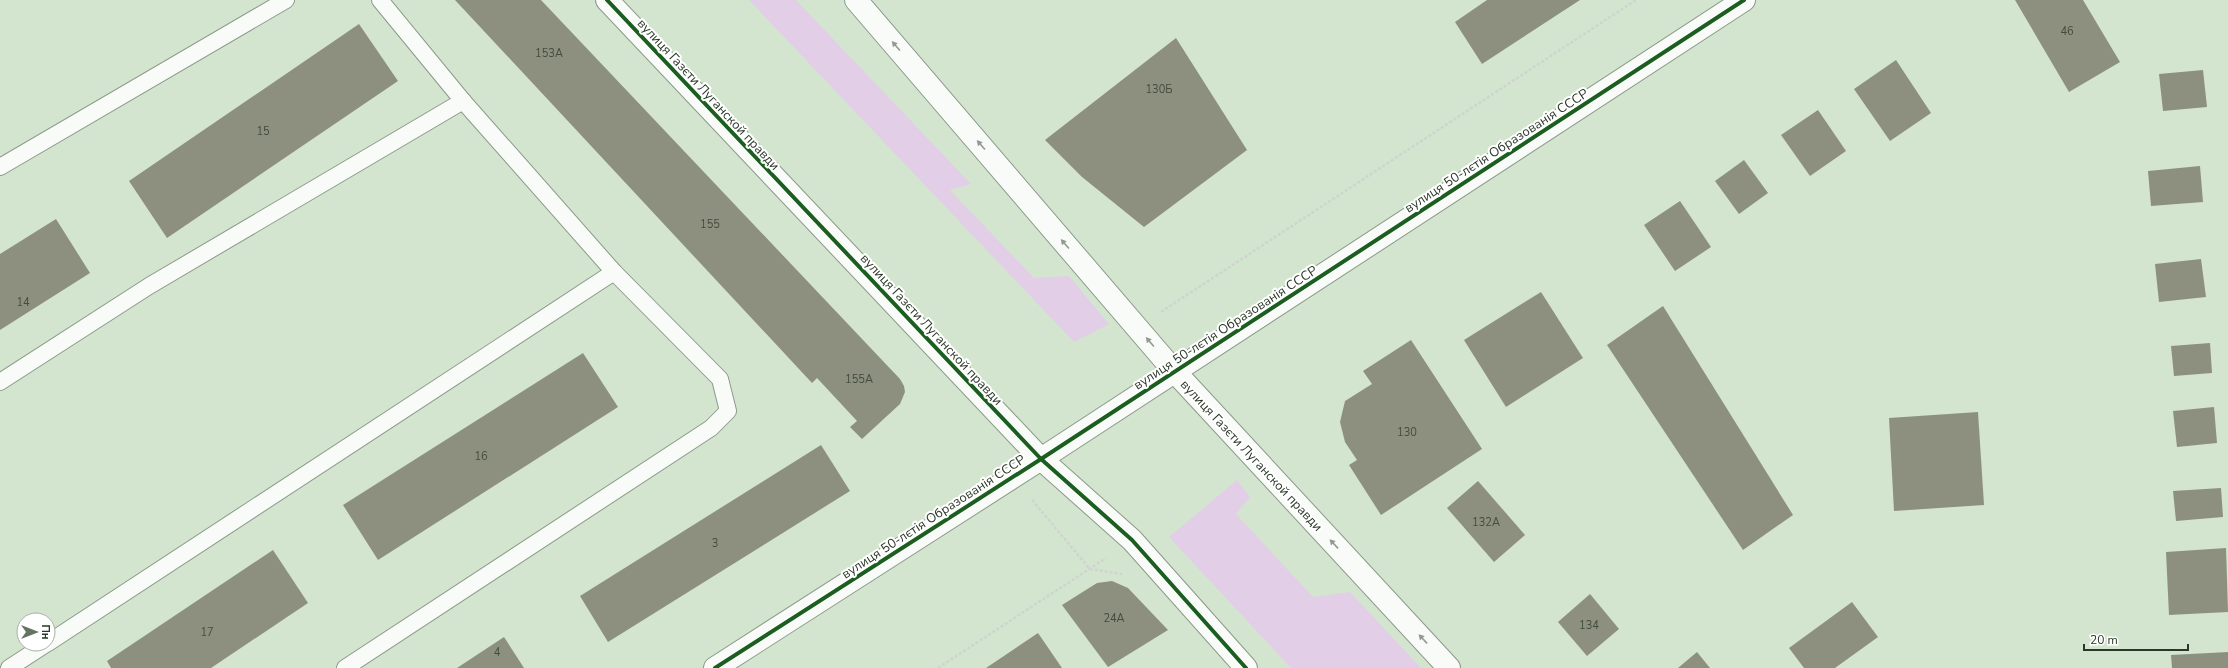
<svg xmlns="http://www.w3.org/2000/svg" width="2228" height="668" font-family="'Nunito Sans',sans-serif">
	<rect width="100%" height="100%" fill="#d3e5cf"/>
	<g fill="#e2cee7">
		<path d="M749,0h47l175,184 -21,6 84,88 35,-2 40,48 -35,18z"/>
		<path d="M1237,480l13,17 -14,17 77,83 37,-5 71,76h-130l-122,-131z"/>
	</g>
	<g fill="#8d907e">
		<path d="M455,0h86l359,379 4,7 1,6 -5,12 -38,35 -12,-12 7,-6 -40,-43 -5,5z"/>
		<path d="M1487,0h93l-98,64 -27,-42z"/>
		<path d="M2015,0h68l37,62 -51,30z"/>
		<path d="M359,24l39,57 -231,157 -38,-57z"/>
		<path d="M1176,38l71,112 -103,77 -62,-50 -37,-37z"/>
		<path d="M1896,60l35,53 -41,28 -36,-52z"/>
		<path d="M2203,70l4,37 -44,4 -4,-37z"/>
		<path d="M1818,110l28,41 -36,25 -29,-41z"/>
		<path d="M1744,160l24,33 -29,21 -24,-33z"/>
		<path d="M2200,166l3,36 -52,4 -3,-35z"/>
		<path d="M1680,201l31,46 -36,24 -31,-46z"/>
		<path d="M56,219l34,54 -90,57v-76z"/>
		<path d="M2201,259l5,38 -47,5 -4,-38z"/>
		<path d="M1541,292l42,66 -77,49 -42,-67z"/>
		<path d="M1663,306l130,209 -50,35 -136,-205z"/>
		<path d="M1411,340l71,109 -101,66 -32,-50 8,-5 -12,-18 -5,-20 5,-21 27,-17 -9,-13z"/>
		<path d="M2210,343l2,30 -38,3 -3,-30z"/>
		<path d="M583,353l35,54 -240,153 -35,-55z"/>
		<path d="M2214,407l3,36 -40,4 -4,-36z"/>
		<path d="M1978,412l6,93 -90,6 -5,-93z"/>
		<path d="M821,445l29,46 -242,151 -28,-46z"/>
		<path d="M1478,481l47,54 -31,27 -47,-54z"/>
		<path d="M2221,488l2,29 -47,4 -3,-30z"/>
		<path d="M2226,548l2,64 -59,3 -3,-63z"/>
		<path d="M273,550l35,53 -97,65h-100l-4,-7z"/>
		<path d="M1112,581l16,7 40,42 -60,37 -46,-62 35,-22z"/>
		<path d="M1590,594l29,35 -32,27 -29,-34z"/>
		<path d="M1852,602l26,35 -43,31h-31l-15,-20z"/>
		<path d="M1038,633l24,35h-76z"/>
		<path d="M504,637l20,31h-67z"/>
		<path d="M1697,652l13,16h-32z"/>
		<path d="M2228,652v16h-56l-1,-13z"/>
	</g>
	<g fill="none" stroke-linecap="round" stroke-linejoin="round">
		<g stroke="#8c9a89" stroke-width="18">
			<g id="service">
				<path d="M0,167l286,-167"/>
				<path d="M0,382l149,-96 314,-185 -83,-101"/>
				<path d="M48,643l566,-371"/>
				<path d="M9,668l37,-24"/>
				<path d="M345,668l366,-240 17,-17 -8,-32 -106,-107 -151,-171"/>
			</g>
		</g>
		<g stroke="#8c9a89" stroke-width="24">
			<g id="minor">
				<path d="M1175,372l274,296"/>
				<path d="M1041,459l91,81 114,128"/>
			</g>
		</g>
		<g stroke="#8c9a89" stroke-width="24">
			<g id="tertiary">
				<path d="M607,0l434,459"/>
				<path d="M856,0l319,372"/>
				<path d="M715,668l326,-209 703,-459"/>
			</g>
		</g>
		<g stroke="#cfd4ce" stroke-width="2.5" stroke-dasharray="3 2" stroke-linecap="butt">
			<path d="M1161,312l475,-312"/>
			<path d="M1032,500l58,69 32,5"/>
			<path d="M938,668l168,-110"/>
		</g>
		<use href="#service" stroke="#f8fbf8" stroke-width="16"/>
		<use href="#minor" stroke="#f8fbf8" stroke-width="22"/>
		<use href="#tertiary" stroke="#f8fbf8" stroke-width="22"/>
		<g stroke="#fff" stroke-width="6">
			<g id="cycleway">
				<path d="M607,0l434,459 91,81 114,128"/>
				<path d="M715,668l326,-209 703,-459"/>
			</g>
		</g>
		<use href="#cycleway" stroke="#1b5e20" stroke-width="4"/>
	</g>
	<defs><path id="oneway-solid" d="M-6-.8H1V-3.2L6.5 0L1 3.2V.8H-6Z"/></defs>
	<g fill="#919990">
		<use href="#oneway-solid" transform="translate(896 46) rotate(-131)"/>
		<use href="#oneway-solid" transform="translate(981 145) rotate(-131)"/>
		<use href="#oneway-solid" transform="translate(1065 244) rotate(-131)"/>
		<use href="#oneway-solid" transform="translate(1150 342) rotate(-131)"/>
		<use href="#oneway-solid" transform="translate(1334 544) rotate(-133)"/>
		<use href="#oneway-solid" transform="translate(1423 639) rotate(-133)"/>
	</g>
	<g text-anchor="middle" stroke-width="4" stroke-linejoin="round" paint-order="stroke">
		<g font-size="11" fill="#434d3d">
			<text x="2067" y="35">46</text>
			<text x="549" y="57">153А</text>
			<text x="1159" y="93">130Б</text>
			<text x="263" y="135">15</text>
			<text x="710" y="228">155</text>
			<text x="23" y="306">14</text>
			<text x="859" y="383">155А</text>
			<text x="1407" y="436">130</text>
			<text x="481" y="460">16</text>
			<text x="1486" y="526">132А</text>
			<text x="715" y="547">3</text>
			<text x="1114" y="622">24А</text>
			<text x="1589" y="629">134</text>
			<text x="207" y="636">17</text>
			<text x="497" y="656">4</text>
		</g>
		<g font-size="13" fill="#2a3727" stroke="#fff">
			<text transform="translate(709 94) rotate(47)" y="5">вулиця Газєти Луганской правди</text>
			<text transform="translate(1496 150) rotate(-33)" y="5">вулиця 50-лєтія Образованія СССР</text>
			<text transform="translate(1225 327) rotate(-33)" y="5">вулиця 50-лєтія Образованія СССР</text>
			<text transform="translate(932 329) rotate(47)" y="5">вулиця Газєти Луганской правди</text>
			<text transform="translate(1252 455) rotate(47)" y="5">вулиця Газєти Луганской правди</text>
			<text transform="translate(933 516) rotate(-33)" y="5">вулиця 50-лєтія Образованія СССР</text>
		</g>
	</g>
	<g transform="translate(36 632) rotate(90)"><circle r="19" fill="#ffffff" stroke="#aaafa9"/>
	<path d="M0-3L7 15L0 10L-7 15Z" fill="#657462"/>
	<text y="-6" font-size="11" font-weight="bold" text-anchor="middle" fill="#2a3727">Пн</text>
	</g>
	<path d="M2084 644v6h104v-6" fill="none" stroke="#2a3727" stroke-width="2"/>
	<text x="2090" y="644" font-size="12" fill="#2a3727" stroke="#ffffff" stroke-width="3" paint-order="stroke">20 m</text>
</svg>
